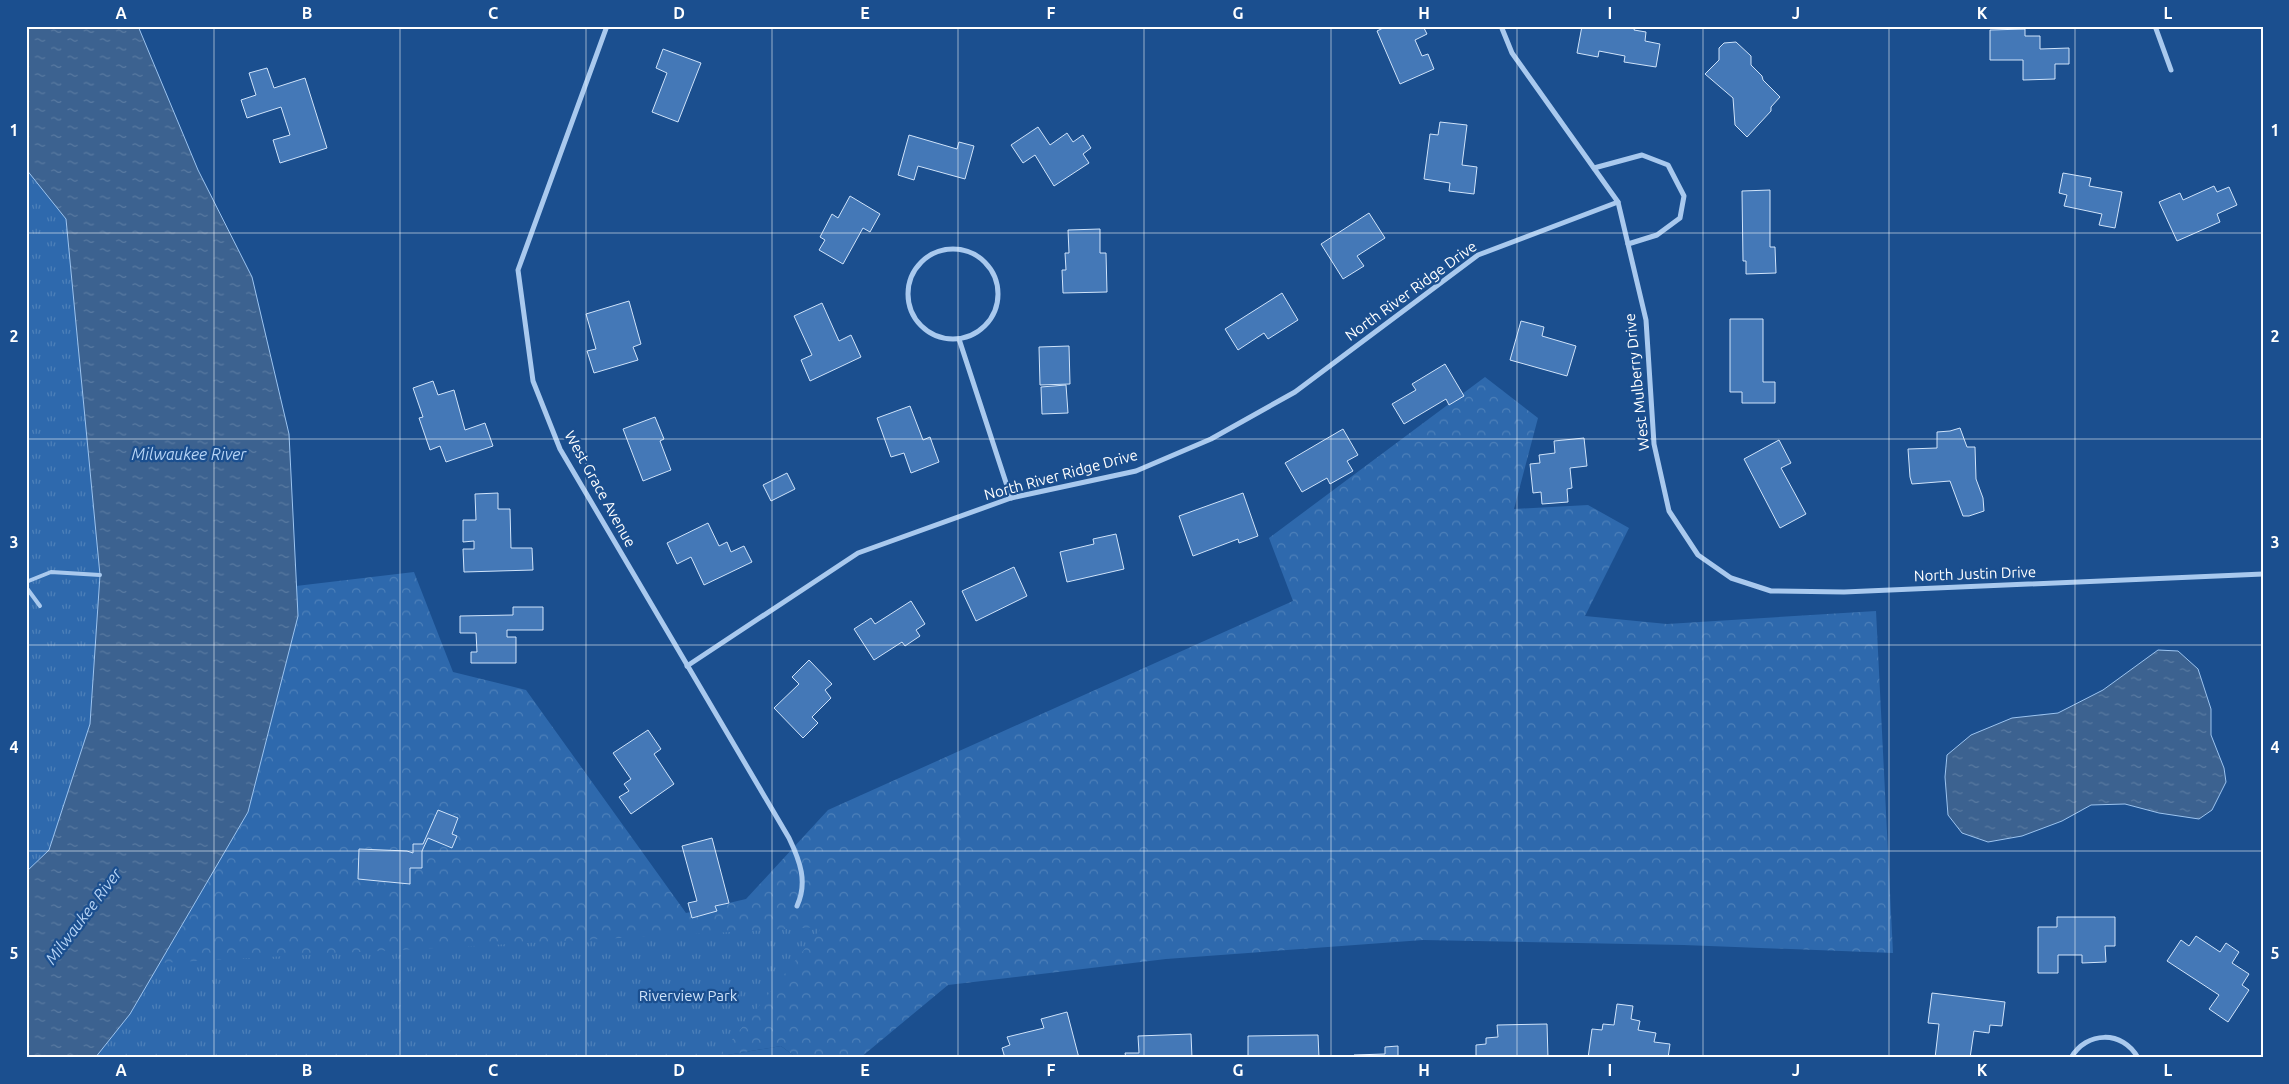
<svg xmlns="http://www.w3.org/2000/svg" width="2289" height="1084" font-family="Ubuntu,sans-serif">
	<defs>
		<pattern id="forest-crowns" width="20" height="18" patternUnits="userSpaceOnUse" patternTransform="scale(1.25)"><rect width="20" height="18" fill="#2e69ad"/><path d="M2 6a3 3 0 1 1 6 0M12 15a3 3 0 1 1 6 0" fill="none" stroke="#4d80b9"/></pattern>
		<pattern id="park-tufts" width="24" height="20" patternUnits="userSpaceOnUse" patternTransform="scale(1.25)"><rect width="24" height="20" fill="#2e69ad"/><path d="M3 7l-1-3M5 7V3M7 7l1-3M15 17l-1-3M17 17v-4M19 17l1-3" fill="none" stroke="#4d80b9"/></pattern>
		<pattern id="water-ripples" width="26" height="14" patternUnits="userSpaceOnUse" patternTransform="scale(1.25)"><rect width="26" height="14" fill="#3c6290"/><path d="M2 4q2-2 4 0t4 0M15 11q2-2 4 0t4 0" fill="none" stroke="#597aa1"/></pattern>
	</defs>
	<rect width="100%" height="100%" fill="#1b4f8f"/>
	<path fill="#2e69ad" d="M781,1046l16,12h-87z"/>
	<path fill="url(#forest-crowns)" d="M1485,377l53,41 -24,91 74,-4 41,23 -44,88 82,8 209,-13 17,342 -209,-8 -261,-5 -257,19 -218,26 -88,73h-63l-16,-12 -71,12h-614l34,-44 118,-202 50,-196 -2,-30 118,-14 39,100 73,18 160,223 60,-14 82,-89 465,-209 -24,-63z"/>
	<g fill="url(#park-tufts)">
		<path d="M26,169l40,50 34,356 -10,149 -41,126 -23,22z"/>
		<path d="M822,927l-103,129 -624,2 35,-44 29,-51z"/>
	</g>
	<g fill="url(#water-ripples)" stroke="#9cc4f0">
		<path d="M26,26h112l60,144 54,107 37,157 9,182 -50,196 -118,202 -35,44h-69v-186l23,-22 41,-126 10,-149 -34,-356 -40,-50z"/>
		<path d="M2158,650l20,1 20,18 13,40v26l13,33 2,14 -14,28 -13,9 -40,-6 -34,-9 -34,1 -29,16 -40,15 -34,6 -26,-9 -14,-18 -3,-38 2,-22 24,-20 41,-17 46,-5 45,-23z"/>
	</g>
	<g fill="#4478b7" stroke="#cfe3fa">
		<path d="M1387,26h36l4,8 -12,6 7,16 6,-2 6,15 -34,15 -23,-53z"/>
		<path d="M1582,26h53l-1,4 12,2 -1,9 15,3 -4,23 -32,-5 1,-6 -26,-5 -1,6 -21,-4z"/>
		<path d="M2025,29v7h15v13l29,-1v16h-14v15l-32,1v-20h-33v-30z"/>
		<path d="M1736,42l15,14v9l11,11 1,4 17,17 -9,10v4l-24,26 -12,-12 -2,-27 -28,-24 14,-14v-12l5,-5z"/>
		<path d="M663,49l38,14 -23,59 -26,-10 15,-39 -11,-5z"/>
		<path d="M267,68l7,20 31,-10 22,70 -47,15 -7,-23 17,-5 -9,-28 -34,11 -6,-18 15,-5 -7,-22z"/>
		<path d="M1440,122l27,3 -5,40 15,2 -3,27 -25,-3 1,-8 -26,-4 6,-45 8,1z"/>
		<path d="M1038,127l12,18 17,-12 6,9 10,-7 8,13 -8,6 6,9 -35,23 -19,-31 -12,8 -12,-18z"/>
		<path d="M909,135l48,14 2,-7 15,4 -9,33 -47,-13 -4,14 -16,-5z"/>
		<path d="M2063,173l28,5 -2,8 33,6 -7,36 -16,-3 3,-11 -38,-8 3,-11 -8,-2z"/>
		<path d="M2214,186l3,6 12,-5 8,18 -20,9 3,8 -43,19 -18,-39 21,-9 3,7z"/>
		<path d="M1770,190v57h5l1,26 -30,1v-13h-3l-1,-70z"/>
		<path d="M850,196l30,18 -10,18 -7,-4 -20,36 -24,-14 6,-10 -5,-3 12,-23 6,4z"/>
		<path d="M1369,213l16,25 -28,18 7,10 -21,13 -22,-35z"/>
		<path d="M1100,229v24h6l1,39 -44,1 -1,-23h4l-1,-17h4l-1,-23z"/>
		<path d="M1282,293l16,27 -30,19 -4,-6 -26,17 -13,-21z"/>
		<path d="M629,301l12,43 -8,3 5,13 -44,13 -7,-22 9,-2 -10,-35z"/>
		<path d="M822,303l17,38 12,-6 10,22 -51,24 -9,-21 11,-5 -18,-39z"/>
		<path d="M1730,319h33v63h12v21h-33v-11h-12z"/>
		<path d="M1521,321l23,6 -2,9 34,10 -9,30 -57,-16z"/>
		<path d="M1069,346l1,38 -30,1 -1,-38z"/>
		<path d="M1445,364l19,32 -15,9 -3,-6 -42,25 -12,-20 24,-14 -4,-6z"/>
		<path d="M433,381l5,14 16,-5 11,40 20,-7 8,23 -47,16 -6,-16 -10,4 -11,-32 4,-1 -10,-29z"/>
		<path d="M1066,385l2,28 -26,1 -1,-27z"/>
		<path d="M910,406l13,34 7,-3 9,25 -28,11 -7,-20 -13,4 -14,-39z"/>
		<path d="M655,417l9,22 -4,2 11,29 -28,11 -20,-52z"/>
		<path d="M1960,428l7,19h8l1,32 7,19 1,13 -15,5h-6l-13,-35 -38,3 -2,-7 -2,-28 29,-1v-16l13,-1z"/>
		<path d="M1343,429l15,26 -11,6 6,10 -23,13 -3,-6 -25,14 -17,-29z"/>
		<path d="M1584,438l3,28 -17,2 2,20 -5,1 1,13 -26,2 -1,-12 -8,1 -3,-29 10,-1 -1,-8 16,-2 -1,-12z"/>
		<path d="M1779,440l12,23 -10,5 25,46 -26,14 -36,-69z"/>
		<path d="M787,473l8,16 -24,12 -8,-16z"/>
		<path d="M498,493v16h12l1,39h21l1,22 -69,2 -1,-23h11v-8l-11,1v-22h13l-1,-26z"/>
		<path d="M1243,493l15,43 -19,7 -1,-4 -45,17 -14,-40z"/>
		<path d="M708,523l11,23 8,-4 4,10 13,-6 8,16 -48,23 -13,-28 -14,7 -10,-21z"/>
		<path d="M1116,534l8,35 -57,13 -7,-30 34,-8 -1,-5z"/>
		<path d="M1014,567l13,29 -51,25 -14,-30z"/>
		<path d="M911,601l14,23 -9,6 4,6 -15,10 -3,-4 -28,18 -20,-31 17,-11 4,6z"/>
		<path d="M513,607h30v23h-36v7h9v26h-45v-11h6l-1,-19h-16v-17l53,-1z"/>
		<path d="M809,660l23,24 -7,6 6,8 -19,19 6,6 -15,15 -29,-30 25,-24 -7,-7z"/>
		<path d="M648,730l13,19 -7,5 20,30 -43,30 -12,-17 10,-6 -5,-7 7,-5 -18,-26z"/>
		<path d="M438,810l20,8 -6,16 5,2 -5,12 -24,-10 -6,13v17h-12v16l-52,-5 1,-30 48,2 6,2v-9h10z"/>
		<path d="M712,838l17,65 -14,3 2,5 -25,7 -4,-15 9,-2 -15,-55z"/>
		<path d="M2057,917h58v29h-10l1,16 -24,1v-8h-24v18h-20v-46h19z"/>
		<path d="M2196,936l24,16 6,-9 13,9 -7,11 17,11 -7,11 7,5 -21,32 -19,-13 10,-14 -52,-34 14,-21 8,6z"/>
		<path d="M1932,993l73,9 -3,24 -12,-1 -1,8 -15,-2 -4,27h-35l4,-34 -11,-1z"/>
		<path d="M1617,1004l16,2 -2,13 9,2 -2,9 18,3 -2,9 16,2 -2,14h-80l4,-29 10,1 1,-6 11,1z"/>
		<path d="M1067,1012l12,46h-74l-3,-10 8,-3 -3,-8 37,-9 -3,-9z"/>
		<path d="M1547,1024l1,34h-72v-13l10,-1v-6l12,-1 -1,-12z"/>
		<path d="M1191,1034l1,24h-66l-1,-5h14l-1,-17z"/>
		<path d="M1318,1035l1,23h-71v-22z"/>
		<path d="M1398,1046v12h-44v-3l31,-1v-7z"/>
	</g>
	<g fill="none" stroke-linecap="round" stroke-linejoin="round">
		<g stroke="#a9c9ee" stroke-width="4">
			<path d="M26,582l25,-10 49,3"/>
			<path d="M26,587l14,19"/>
		</g>
		<g stroke="#a9c9ee" stroke-width="5">
			<path d="M607,26l-89,244 15,111 27,68 229,389c11,23 19,44 8,68"/>
			<path d="M1501,26l11,27 106,149 28,118 8,124 15,67 29,44 33,23 40,13 73,1 419,-18"/>
			<path d="M2155,26l16,44"/>
			<path d="M1594,168l48,-13 26,10 16,31 -4,22 -23,17 -29,9"/>
			<circle cx="953" cy="294" r="45"/>
			<path d="M959,339l52,159"/>
			<path d="M687,666l171,-113 153,-55 125,-27 75,-32 84,-47 183,-137 140,-53"/>
			<path d="M2071,1058c15,-27 52,-28 67,0"/>
		</g>
	</g>
	<path fill="none" stroke="#fff" stroke-width="1" stroke-opacity="0.55" d="M214,26v1032M400,26v1032M586,26v1032M772,26v1032M958,26v1032M1144,26v1032M1331,26v1032M1517,26v1032M1703,26v1032M1889,26v1032M2075,26v1032M26,233h2237M26,439h2237M26,645h2237M26,851h2237"/>
	<g text-anchor="middle" stroke-width="4.5" stroke-linejoin="round" paint-order="stroke">
		<g font-size="15" fill="#fff" stroke="#1b4f8f">
			<text transform="translate(1411 291) rotate(-36)" y="5">North River Ridge Drive</text>
			<text transform="translate(1637 382) rotate(-96)" y="5">West Mulberry Drive</text>
			<text transform="translate(1061 475) rotate(-15)" y="5">North River Ridge Drive</text>
			<text transform="translate(600 489) rotate(61)" y="5">West Grace Avenue</text>
			<text transform="translate(1975 574) rotate(-2)" y="5">North Justin Drive</text>
		</g>
		<g font-size="15" fill="#cfe3fa" stroke="#1b4f8f">
			<text x="688" y="1001">Riverview Park</text>
		</g>
		<g font-size="16" font-style="italic" fill="#b5d3f5" stroke="#1b4f8f">
			<text x="189" y="460">Milwaukee River</text>
			<text transform="translate(83 916) rotate(-53)" y="6">Milwaukee River</text>
		</g>
	</g>
	<rect width="2289" height="1084" fill="none" stroke="#1b4f8f" stroke-width="55"/>
	<rect x="28" y="28" width="2234" height="1028" fill="none" stroke="#fff" stroke-width="2"/>
	<g font-size="16" text-anchor="middle" font-weight="bold" fill="#fff">
		<text x="121" y="19">A</text>
		<text x="307" y="19">B</text>
		<text x="493" y="19">C</text>
		<text x="679" y="19">D</text>
		<text x="865" y="19">E</text>
		<text x="1051" y="19">F</text>
		<text x="1238" y="19">G</text>
		<text x="1424" y="19">H</text>
		<text x="1610" y="19">I</text>
		<text x="1796" y="19">J</text>
		<text x="1982" y="19">K</text>
		<text x="2168" y="19">L</text>
		<text x="14" y="136">1</text>
		<text x="2275" y="136">1</text>
		<text x="14" y="342">2</text>
		<text x="2275" y="342">2</text>
		<text x="14" y="548">3</text>
		<text x="2275" y="548">3</text>
		<text x="14" y="753">4</text>
		<text x="2275" y="753">4</text>
		<text x="14" y="959">5</text>
		<text x="2275" y="959">5</text>
		<text x="121" y="1076">A</text>
		<text x="307" y="1076">B</text>
		<text x="493" y="1076">C</text>
		<text x="679" y="1076">D</text>
		<text x="865" y="1076">E</text>
		<text x="1051" y="1076">F</text>
		<text x="1238" y="1076">G</text>
		<text x="1424" y="1076">H</text>
		<text x="1610" y="1076">I</text>
		<text x="1796" y="1076">J</text>
		<text x="1982" y="1076">K</text>
		<text x="2168" y="1076">L</text>
	</g>
</svg>
